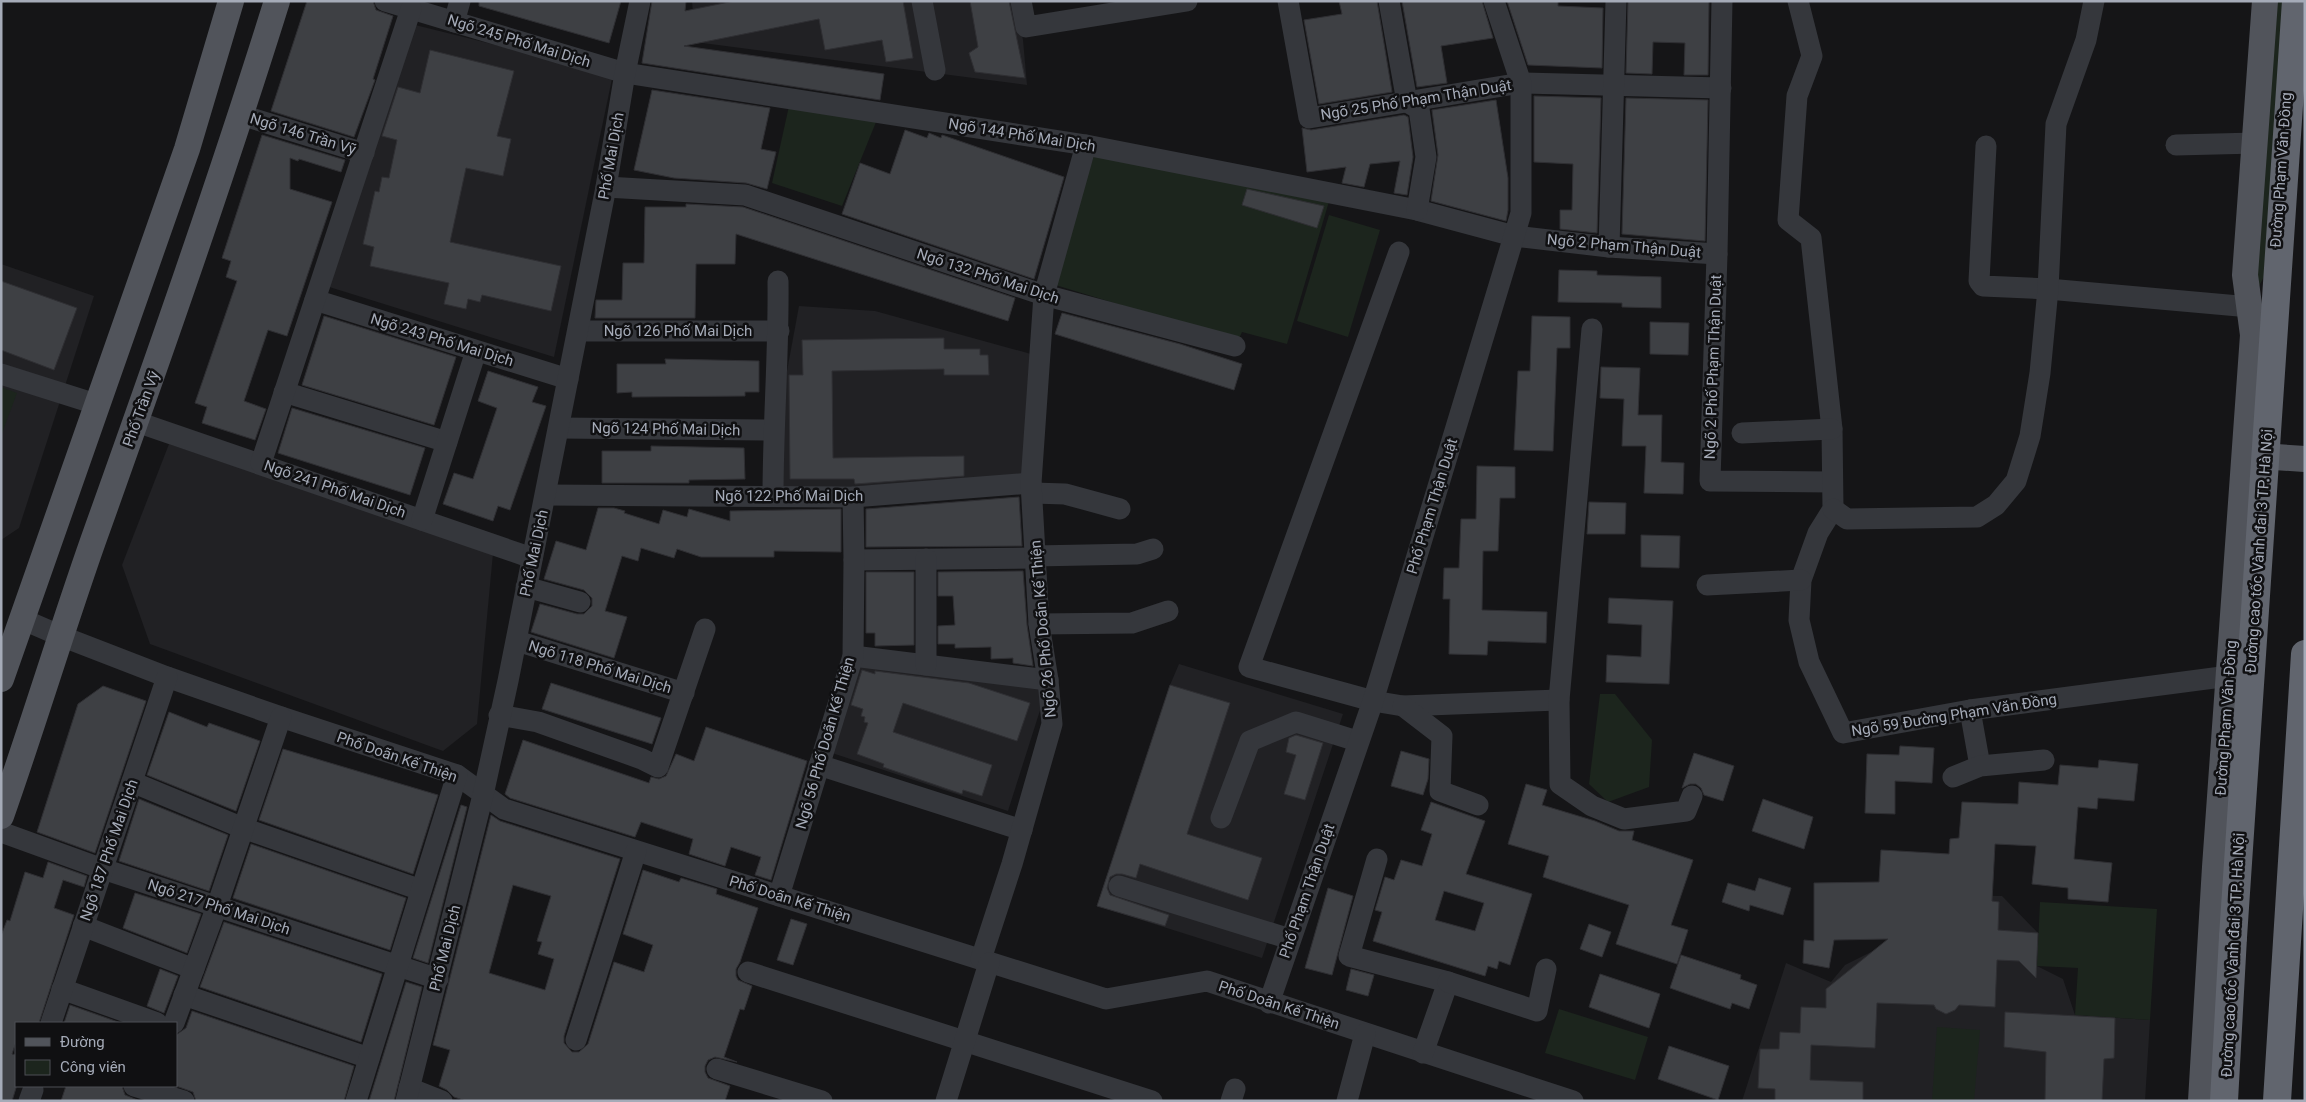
<svg xmlns="http://www.w3.org/2000/svg" width="2306" height="1102" font-family="Roboto,sans-serif">
	<rect width="100%" height="100%" fill="#151517"/>
	<g fill="#212124">
		<path d="M692,1h324l7,39 4,45 -332,-43z"/>
		<path d="M407,23l206,51 -59,283 -231,-72z"/>
		<path d="M1,264l93,32 -75,232 -18,12z"/>
		<path d="M799,306l76,5 156,43 -5,125 -261,11z"/>
		<path d="M169,444l324,109 -16,171 -34,27 -293,-107 -28,-79z"/>
		<path d="M860,658l178,22 5,21 -35,110 -179,-59z"/>
		<path d="M1179,664l164,50 -81,244 -165,-52 73,-221z"/>
		<path d="M1889,894l113,2 36,37 -1,33 26,13 12,36 75,5 -5,81h-403l44,-138 45,19 14,-17 42,-21z"/>
	</g>
	<g fill="#1c251d">
		<path d="M2274,1h9l-18,274 -6,11 -5,-10z"/>
		<path d="M789,106l87,16 -34,84 -70,-23z"/>
		<path d="M1095,153l235,45 -43,146 -45,-12 -4,9 -189,-58z"/>
		<path d="M1329,215l51,15 -32,107 -51,-16z"/>
		<path d="M1,387l16,6 -16,43z"/>
		<path d="M1600,694h15l37,46 -3,47 -41,15 -19,-18z"/>
		<path d="M2040,902l117,7 -7,111 -75,-5 3,-47 -41,-2z"/>
		<path d="M1559,1009l89,28 -13,43 -90,-27z"/>
		<path d="M1937,1027l43,3 -6,71h-42z"/>
	</g>
	<g fill="#3e4044" stroke="#2f2f33" fill-rule="evenodd">
		<path d="M307,1h66l3,9 17,6 -20,63 2,1 -21,57 -83,-26z"/>
		<path d="M479,1h142l-12,42 -130,-37z"/>
		<path d="M652,1h34l-1,10 49,-10h169l10,57 -27,4 -4,-22 -57,10 -6,-31 -135,27 200,28 -4,26 -238,-37z"/>
		<path d="M970,1h39l16,77 -50,-6 -6,-19 9,-6z"/>
		<path d="M1339,1h38l15,91 -73,12 -15,-84 38,-6z"/>
		<path d="M1402,1h80l11,37 -52,8 6,37 -30,4z"/>
		<path d="M1507,1h51v5l45,2 -1,60 -74,-3z"/>
		<path d="M1628,1h81l-1,74h-24l1,-32 -32,-1 -1,32 -26,-1z"/>
		<path d="M430,50l84,21 -17,65 14,3 -8,37 -37,-8 -16,74 111,24 -10,45 -69,-16 -2,7 -12,-3 -2,10 -22,-5 5,-21 -79,-17 4,-19 -11,-3 12,-53 4,1 3,-15 7,1 8,-38 -15,-4 16,-49 22,6z"/>
		<path d="M652,90l118,18 -9,41 15,3 -9,37 -21,-6 -72,-5 -40,-8z"/>
		<path d="M1534,96l67,2 -4,135 -37,-4v-19h12l1,-46 -39,-2z"/>
		<path d="M1626,98l82,2 -3,141 -83,-7z"/>
		<path d="M1496,100l12,78v32l-2,11 -75,-20 7,-46 -6,-45z"/>
		<path d="M1404,115l4,2 5,40 -6,38 -13,-2 6,-32 -30,3 -6,23 -22,-4 4,-16 -39,5 -5,-44 9,2z"/>
		<path d="M905,130l22,8 2,-5 12,5 1,-3 3,1 119,41 -30,102 -192,-65 18,-51 30,11z"/>
		<path d="M262,135l83,25 -4,12 -42,-13 -1,2 -8,-3v31l42,13 -45,134 -19,-6 -24,71 22,8 -11,31 -53,-17 5,-16 -12,-4 42,-122 -11,-4 5,-16 -9,-3z"/>
		<path d="M1247,189l77,17 -7,22 -75,-23z"/>
		<path d="M686,204l57,3 272,91 -7,23 -272,-87 -1,30h-39l-1,54h-100l1,-18h26l1,-37h21l1,-56h41z"/>
		<path d="M1559,270l38,1v4l64,2v31l-39,-1v-4l-64,-1z"/>
		<path d="M1,281l76,27 -23,62 -53,-20z"/>
		<path d="M1062,313l118,31 62,20 -8,26 -179,-56z"/>
		<path d="M324,316l132,41 -22,68 -132,-40z"/>
		<path d="M1532,316l38,1v31h-13l-4,103 -39,-1 4,-79h12z"/>
		<path d="M1650,322l39,1 -1,32 -38,-1z"/>
		<path d="M944,338v11h36v6h8l1,20h-45v-6l-112,2 1,87 131,-2v20l-109,8 -1,-5h-64l-1,-104h14l-1,-35z"/>
		<path d="M665,359l94,2v31h-14v4l-113,1v-5l-15,1v-29h49z"/>
		<path d="M1601,367l39,1 -2,47h24l-1,47 23,1 -1,31 -39,-1 2,-47h-24l2,-47 -24,-1z"/>
		<path d="M488,371l50,16 -6,15 14,4 -36,104 -12,-4 -5,15 -50,-17 11,-31 19,6 24,-71 -19,-7z"/>
		<path d="M292,408l133,40 -15,47 -132,-42z"/>
		<path d="M651,446l93,2 1,31 -56,1v3h-87v-32h49z"/>
		<path d="M1477,466l38,1v31h-15l-2,53h-15l-1,59 65,2 -1,31 -58,-2 -1,14 -38,-1 1,-55h-7l1,-31h15l2,-49h15z"/>
		<path d="M1019,497l3,49 -156,1v-38z"/>
		<path d="M1589,502l37,1 -1,31h-38z"/>
		<path d="M598,508h16l11,3 -1,2 35,11 4,-14 24,7 2,-8 41,12v-10l111,-2v43l-67,-1v6h-73l-24,-8 -3,9 -33,-10 -3,13 -16,-5 -17,55 22,6 -13,41 -83,-26 9,-28 37,10h7l8,-8v-8l-8,-8 -40,-11 12,-38 30,9z"/>
		<path d="M1641,535l39,1 -1,32 -38,-1z"/>
		<path d="M1023,571l4,54 6,41 -20,-3v-5l-22,1v-12l-36,1v-4h-17v-18l17,-1 -2,-29h-15v-24z"/>
		<path d="M866,572h48v73l-39,1v-13h-9z"/>
		<path d="M1609,598l64,3 -4,83 -63,-2 1,-27 34,2 1,-32 -34,-2z"/>
		<path d="M862,670l13,4v-3l94,12 61,20 -13,38 -114,-38 -10,29 99,33 -10,31 -19,-6 -1,4 -79,-27 1,-3 -27,-10 11,-31 -4,-1 1,-5 -4,-1 2,-7 -12,-4z"/>
		<path d="M551,683l110,35 -9,26 -110,-35z"/>
		<path d="M1170,685l60,18 -43,131 75,24 -14,42 -108,-36 -4,14 -14,-4h-6l-6,3 -3,11 3,7 59,20 -4,11 -68,-20z"/>
		<path d="M103,686l43,15 -51,152 -58,-21 41,-128z"/>
		<path d="M169,712l38,15 2,-4 51,18 -24,70 -89,-36z"/>
		<path d="M706,727l101,34 -36,119 -16,-5 6,-18 -30,-10 -6,19 -36,-12 4,-15 -52,-17 -6,15 -125,-39 -5,-4 18,-54 126,43 2,-6 8,2 7,-3 10,-22 18,7z"/>
		<path d="M1296,735l27,8 -18,57 -21,-6 12,-39 -10,-3 3,-14z"/>
		<path d="M1900,746l34,2 -2,35 -37,-2v33l-30,-1 2,-59 32,1z"/>
		<path d="M283,749l155,46 -25,79 -154,-54z"/>
		<path d="M1401,751l28,8 -1,20 -5,16 -32,-9z"/>
		<path d="M1694,753l40,13 -11,35 -19,-6 -3,-7 -5,-4h-6l-8,4z"/>
		<path d="M2099,760l39,4 -4,37 -36,-3 -1,11 -19,-2 -4,52 38,4 -4,39 -40,-3v-11l-36,-4 4,-38 -41,-2 -3,57 7,1 -1,28 40,3 -2,45 -17,-17 -22,-1 -2,47 -36,-2 -4,5 -9,4 -10,-5 -2,-4 -57,-2 -2,45 -64,-3 -1,35 53,2v19h-88v-12l-17,-1 2,-39h19l1,-17 20,1 1,-26 25,1v-19l62,-50 -54,1 -5,28 -26,-5 1,-23 10,1v-58l65,-1 2,-32 68,4 1,-15 9,-1 3,-36 56,2 1,-22 39,3 2,-20 38,3z"/>
		<path d="M1526,784l21,6 -5,15 53,16 24,10h15l-2,9 61,20 -22,65 17,5 -11,34 -61,-20 13,-39 -86,-28 6,-21 -41,-12z"/>
		<path d="M139,799l89,36 -19,56 -90,-30z"/>
		<path d="M1763,799l50,18 -9,32 -52,-18z"/>
		<path d="M1431,802l54,19 -19,53 66,20 -22,71 -11,-4 -2,8 -9,-3 -3,10 -112,-35 9,-29 -7,-2 10,-33 9,3 7,-20 21,6 10,-32 -11,-4zM1444,891l40,12 -9,28 -40,-11z"/>
		<path d="M461,805l6,2 -39,156 -15,-5z"/>
		<path d="M491,815l9,6 120,38 -56,177v7l8,9h7l9,-8 26,-82 30,10 9,-27 -30,-11 20,-64 36,12 2,-4 36,11 -1,5 42,14 -18,54 -4,7v7l2,4 14,6 -8,24 -4,-1 -16,48 13,5 -22,-5 -7,3 -3,6v6l3,6 22,8 -5,15h-259l-12,-4 -7,-7 -8,-4 11,-36 -17,-5zM513,885l38,11 -14,45 5,1 -4,12 16,5 -9,31 -56,-17z"/>
		<path d="M251,844l155,54 -16,52 -157,-52z"/>
		<path d="M48,862l39,14 -3,11 -21,-7 -9,28 20,7 -35,108h-23v19l-4,12 4,1v33l-4,13h-11v-165l6,-16 3,1 15,-49 18,6z"/>
		<path d="M1759,878l32,10 -8,27 -33,-10 -1,6 -27,-9 6,-19 27,8z"/>
		<path d="M1328,888l25,8 -21,79 -27,-7z"/>
		<path d="M135,893l66,21 -14,39 -64,-25z"/>
		<path d="M791,919l16,5 -14,41 -16,-5z"/>
		<path d="M224,922l158,52 -21,68 -161,-55z"/>
		<path d="M1589,924l22,8 -9,25 -22,-8z"/>
		<path d="M1681,955l60,20 -1,4 17,6 -8,24 -17,-6 -2,6 -60,-21z"/>
		<path d="M160,969l18,7 -14,37 -17,-7z"/>
		<path d="M1351,969l23,6 -6,21 -22,-6z"/>
		<path d="M1600,974l60,20 -11,34 -60,-21z"/>
		<path d="M406,982l16,5 -28,114h-25z"/>
		<path d="M70,1005l51,18h-57z"/>
		<path d="M192,1011l162,55 -10,35h-148l-3,-9 -17,-6v-51l10,-7z"/>
		<path d="M2005,1012l110,6 -1,40 -10,1 -2,42h-57l1,-49 -42,-5z"/>
		<path d="M1669,1046l60,20 -11,34 -60,-21z"/>
		<path d="M66,1086h56l3,9 15,6h-79z"/>
	</g>
	<g fill="none" stroke-linecap="round" stroke-linejoin="round">
		<g stroke="#35373c" stroke-width="21">
			<path d="M385,1l240,72 461,72 331,65 97,26 95,11 108,7"/>
			<path d="M922,1l13,69"/>
			<path d="M1021,1l5,26 161,-26"/>
			<path d="M1288,1l21,117 212,-35 200,5"/>
			<path d="M1389,1l18,101 12,7 7,48 -9,53"/>
			<path d="M1722,1l-5,253 -7,227 122,1"/>
			<path d="M1798,1l14,55 -15,40 -9,124 23,18 21,191 1,80 -15,24 -17,47 -2,40 10,42 34,71 127,-23 259,-34"/>
			<path d="M454,22l6,-21"/>
			<path d="M241,115l123,38"/>
			<path d="M2176,145l80,-2"/>
			<path d="M1986,146l-7,135 4,5 65,3 202,18"/>
			<path d="M606,187l139,8 299,100 191,51"/>
			<path d="M1609,247l7,-246"/>
			<path d="M1399,252l-150,415 124,34 30,5 156,-6"/>
			<path d="M315,300l253,79"/>
			<path d="M1592,329l-33,371 1,84 32,22 32,13 62,-8 6,-15"/>
			<path d="M578,331h201"/>
			<path d="M1,374l98,31"/>
			<path d="M284,392l163,50"/>
			<path d="M137,422l395,136"/>
			<path d="M559,428l214,2"/>
			<path d="M1742,433l90,-4"/>
			<path d="M261,463l150,-454"/>
			<path d="M1033,493l32,1 55,15"/>
			<path d="M546,495l307,2 178,-14"/>
			<path d="M773,496c0,-72 6,-143 5,-215"/>
			<path d="M1833,509l14,10 130,-2 19,-12 20,-24 14,-45 10,-63 8,-84 8,-165 30,-84 8,-39"/>
			<path d="M422,520l54,-169"/>
			<path d="M1034,556l103,-2 16,-5"/>
			<path d="M854,560l180,-2"/>
			<path d="M1707,585l94,-5"/>
			<path d="M526,587l54,15"/>
			<path d="M24,620l37,16 106,41 114,40 176,58 47,34 602,190 101,-18 366,120"/>
			<path d="M1039,624l93,-1 36,-12"/>
			<path d="M517,641l167,52"/>
			<path d="M853,656l195,24"/>
			<path d="M926,665v-106"/>
			<path d="M1403,706l39,30 -2,55 38,14"/>
			<path d="M1970,710l10,56"/>
			<path d="M499,715l39,7 104,37 16,8 47,-138"/>
			<path d="M819,765l203,65"/>
			<path d="M1953,777l27,-11 64,-6"/>
			<path d="M132,782l111,46 178,62"/>
			<path d="M1221,818l29,-77 46,-19 61,19"/>
			<path d="M1,832l102,37 335,110"/>
			<path d="M1377,859l-28,97 99,26 -25,71"/>
			<path d="M1119,886l171,53"/>
			<path d="M779,896l74,-240 1,-96 -1,-63"/>
			<path d="M83,926l111,43"/>
			<path d="M981,959l31,-95 40,-140 -4,-44 -9,-56 -8,-141 13,-188 42,-150"/>
			<path d="M748,972l404,129"/>
			<path d="M1448,982l89,29 9,-42"/>
			<path d="M62,989l95,34"/>
			<path d="M184,995l185,63"/>
			<path d="M1269,1003l104,-302 148,-488v-130l-27,-82"/>
			<path d="M51,1023l116,-346"/>
			<path d="M174,1023l43,-117 64,-189"/>
			<path d="M576,1040l60,-189"/>
			<path d="M717,1069l105,32"/>
			<path d="M134,1086l50,15"/>
			<path d="M409,1088l33,13"/>
			<path d="M29,1101l4,-11"/>
			<path d="M356,1101l101,-326"/>
			<path d="M406,1101l77,-306 25,-114 98,-494 19,-114 15,-72"/>
			<path d="M946,1101l43,-138"/>
			<path d="M1231,1101l4,-12"/>
			<path d="M1347,1101l18,-67"/>
		</g>
		<g stroke="#51545b" stroke-width="26">
			<path d="M2245,455l60,4"/>
			<path d="M1,679l186,-530 44,-148"/>
			<path d="M1,816c32,-91 60,-184 92,-275 64,-179 127,-358 184,-540"/>
			<path d="M2201,1101l14,-234 38,-532 -8,-60 20,-274"/>
		</g>
		<g stroke="#61656e" stroke-width="28">
			<path d="M2224,1101l9,-164"/>
			<path d="M2277,1101l28,-447"/>
		</g>
		<path stroke="#61656e" stroke-width="28" d="M2233,937l63,-936"/>
	</g>
	<g text-anchor="middle" stroke-width="5" stroke-linejoin="round" paint-order="stroke">
		<g font-size="15" fill="#a5abb8" stroke="#101012">
			<text transform="translate(519 41) rotate(17)" y="5">Ngõ 245 Phố Mai Dịch</text>
			<text transform="translate(1416 100) rotate(-9)" y="5">Ngõ 25 Phố Phạm Thận Duật</text>
			<text transform="translate(303 134) rotate(17)" y="5">Ngõ 146 Trần Vỹ</text>
			<text transform="translate(1022 135) rotate(9)" y="5">Ngõ 144 Phố Mai Dịch</text>
			<text transform="translate(611 156) rotate(-80)" y="5">Phố Mai Dịch</text>
			<text transform="translate(2281 170) rotate(-86)" y="5">Đường Phạm Văn Đồng</text>
			<text transform="translate(1624 246) rotate(5)" y="5">Ngõ 2 Phạm Thận Duật</text>
			<text transform="translate(988 276) rotate(18)" y="5">Ngõ 132 Phố Mai Dịch</text>
			<text x="678" y="336">Ngõ 126 Phố Mai Dịch</text>
			<text transform="translate(442 340) rotate(17)" y="5">Ngõ 243 Phố Mai Dịch</text>
			<text transform="translate(1713 367) rotate(-88)" y="5">Ngõ 2 Phố Phạm Thận Duật</text>
			<text transform="translate(141 409) rotate(-70)" y="5">Phố Trần Vỹ</text>
			<text transform="translate(666 429) rotate(1)" y="5">Ngõ 124 Phố Mai Dịch</text>
			<text transform="translate(335 489) rotate(19)" y="5">Ngõ 241 Phố Mai Dịch</text>
			<text x="789" y="501">Ngõ 122 Phố Mai Dịch</text>
			<text transform="translate(1432 506) rotate(-73)" y="5">Phố Phạm Thận Duật</text>
			<text transform="translate(2259 551) rotate(-86)" y="5">Đường cao tốc Vành đai 3 TP. Hà Nội</text>
			<text transform="translate(534 553) rotate(-78)" y="5">Phố Mai Dịch</text>
			<text transform="translate(1043 629) rotate(-95)" y="5">Ngõ 26 Phố Doãn Kế Thiện</text>
			<text transform="translate(600 667) rotate(17)" y="5">Ngõ 118 Phố Mai Dịch</text>
			<text transform="translate(1954 715) rotate(-9)" y="5">Ngõ 59 Đường Phạm Văn Đồng</text>
			<text transform="translate(2226 718) rotate(-86)" y="5">Đường Phạm Văn Đồng</text>
			<text transform="translate(825 743) rotate(-74)" y="5">Ngõ 56 Phố Doãn Kế Thiện</text>
			<text transform="translate(397 757) rotate(19)" y="5">Phố Doãn Kế Thiện</text>
			<text transform="translate(109 850) rotate(-71)" y="5">Ngõ 187 Phố Mai Dịch</text>
			<text transform="translate(1307 891) rotate(-71)" y="5">Phố Phạm Thận Duật</text>
			<text transform="translate(790 899) rotate(17)" y="5">Phố Doãn Kế Thiện</text>
			<text transform="translate(219 907) rotate(18)" y="5">Ngõ 217 Phố Mai Dịch</text>
			<text transform="translate(445 948) rotate(-76)" y="5">Phố Mai Dịch</text>
			<text transform="translate(2233 955) rotate(-87)" y="5">Đường cao tốc Vành đai 3 TP. Hà Nội</text>
			<text transform="translate(1279 1005) rotate(18)" y="5">Phố Doãn Kế Thiện</text>
		</g>
	</g>
	<rect width="2306" height="1102" fill="none" stroke="#a5abb8" stroke-width="5"/>
	<rect x="15" y="1022" width="162" height="65" fill="#101012" stroke="#4c4e54"/>
	<rect x="25" y="1038" width="25" height="8" fill="#51545b" stroke="#4c4e54"/>
	<text x="60" y="1047" font-size="15" fill="#a5abb8">Đường</text>
	<rect x="25" y="1060" width="25" height="15" fill="#1c251d" stroke="#4c4e54"/>
	<text x="60" y="1072" font-size="15" fill="#a5abb8">Công viên</text>
</svg>
